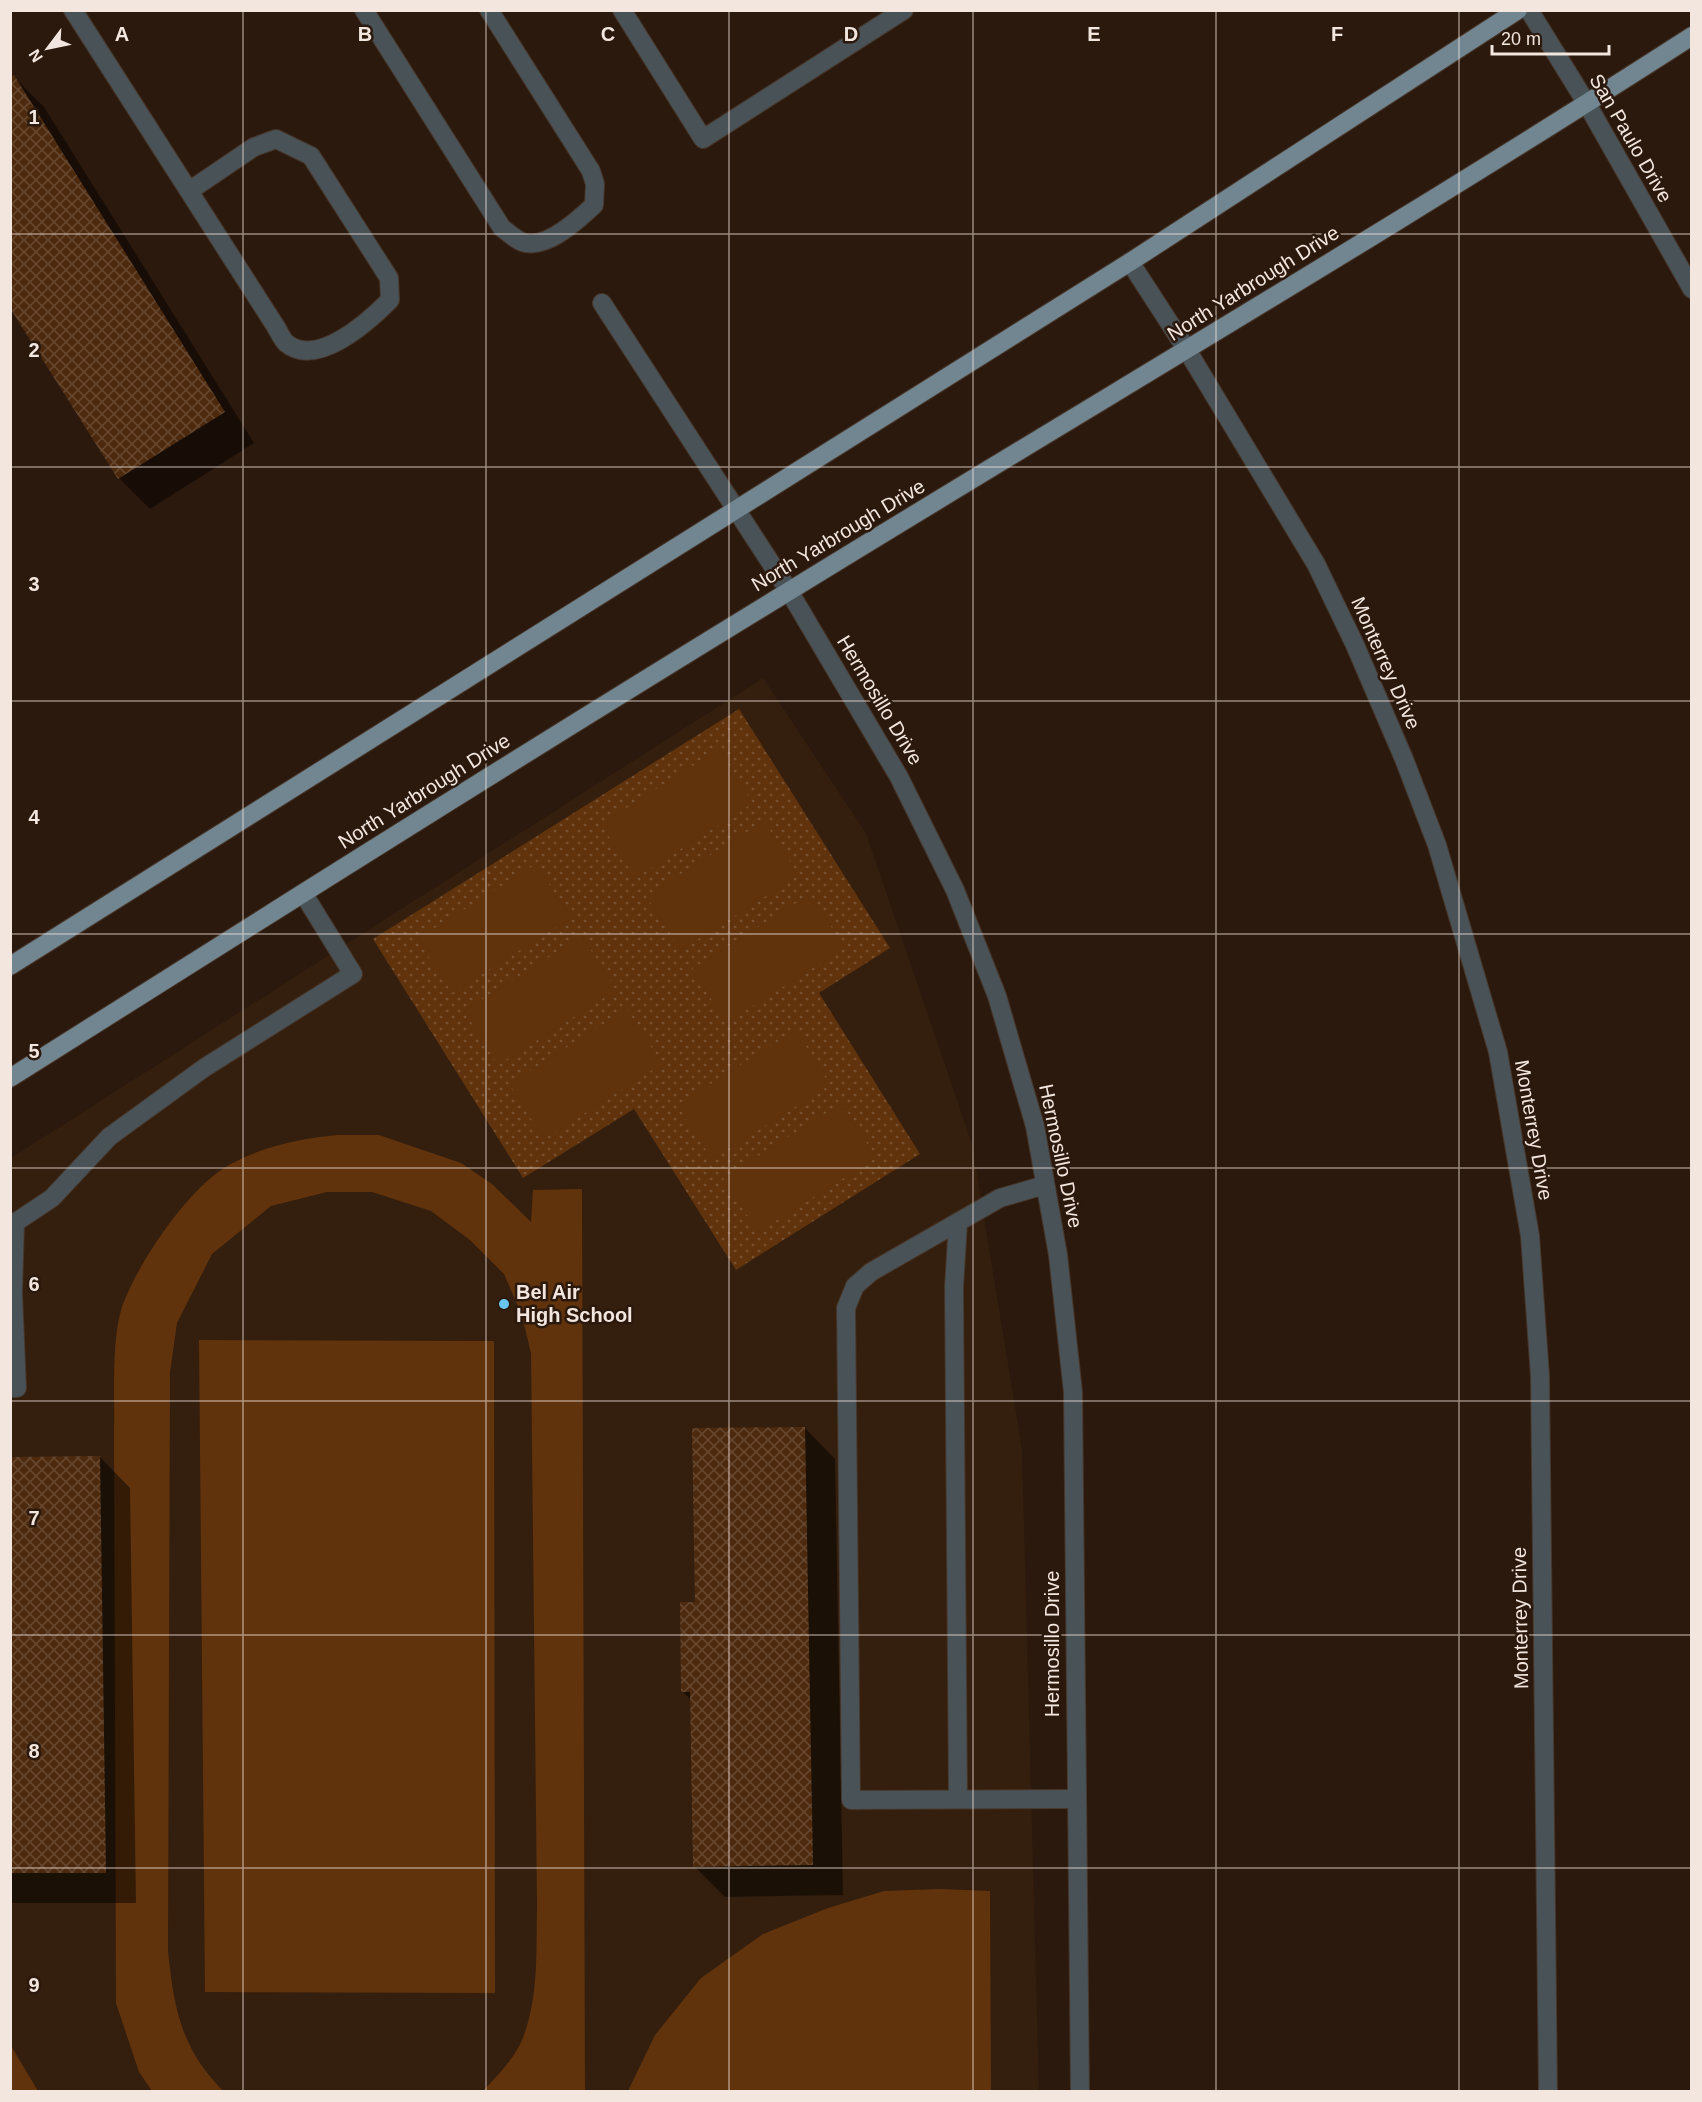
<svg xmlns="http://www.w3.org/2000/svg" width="1702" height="2102" font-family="Helvetica,sans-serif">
	<defs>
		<pattern id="park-dots" width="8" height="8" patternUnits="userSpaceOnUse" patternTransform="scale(1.5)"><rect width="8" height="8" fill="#60330d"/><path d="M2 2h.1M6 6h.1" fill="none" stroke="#775130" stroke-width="1.8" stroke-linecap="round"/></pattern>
		<pattern id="building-cross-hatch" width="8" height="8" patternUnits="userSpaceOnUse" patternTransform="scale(1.5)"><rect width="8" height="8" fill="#4d2a0e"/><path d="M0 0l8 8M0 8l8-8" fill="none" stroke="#674931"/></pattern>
	</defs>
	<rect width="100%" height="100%" fill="#2b190d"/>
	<path fill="#341e0d" d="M763,678l103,155 106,311 50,305 17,642 -1028,1v-934z"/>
	<path fill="url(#park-dots)" d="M739,709l151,239 -71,45 101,161 -184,116 -102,-161 -111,69 -150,-239z"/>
	<g fill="#60330d">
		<path d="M719,749l34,54 -118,75 -34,-54z"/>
		<path d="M764,821l35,54 -118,75 -35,-54z"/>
		<path d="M536,864l35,54 -119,75 -35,-54z"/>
		<path d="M810,894l35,54 -119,75 -34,-54z"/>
		<path d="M582,936l34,54 -118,75 -34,-54z"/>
		<path d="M627,1009l35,55 -118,75 -35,-55z"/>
		<path d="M796,1030l34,55 -118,74 -35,-54z"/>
		<path d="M842,1103l34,55 -118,74 -35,-54z"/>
		<path d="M337,1135h42l82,28 31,21 39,38 2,-32 49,-1 3,902h-102c15,-16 34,-35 41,-56 15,-41 12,-87 13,-130l-6,-552 -9,-37 -18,-42 -34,-34 -39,-29 -59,-19h-45l-56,14 -59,48 -35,69 -7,49 -2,579c6,58 13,97 55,140h-71l-13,-19 -23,-69 -2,-569c1,-37 -3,-93 8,-127 15,-43 64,-115 102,-139 35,-21 73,-29 113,-33z"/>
		<path d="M199,1340l295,1 1,652 -290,-1z"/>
		<path d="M940,1889l50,2 1,200h-363l27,-56 46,-57 62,-44 65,-26 56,-17z"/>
		<path d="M10,2046h1l27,45h-27z"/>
	</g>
	<g fill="#0007">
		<path d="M14,77l30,30 210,336 -104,66 -31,-31z"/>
		<path d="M805,1428l30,31 8,436 -118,2 -31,-31 -3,-166 -8,-8 13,-89z"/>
		<path d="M100,1457l30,31 6,415h-126v-445z"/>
	</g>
	<g fill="url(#building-cross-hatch)">
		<path d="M14,75l211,337 -107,67 -108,-171v-231z"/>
		<path d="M805,1427l8,438 -120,2 -3,-175h-9l-1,-90h15l-3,-174z"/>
		<path d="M100,1456l6,417h-96v-416z"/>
	</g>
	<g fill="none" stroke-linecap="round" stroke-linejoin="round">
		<g stroke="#47362a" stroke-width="20">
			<g id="minor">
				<path d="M73,10l203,317c3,5 6,12 10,16 31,26 83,-22 104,-43l-1,-22 -78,-122 -35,-17 -22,8 -65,44"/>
				<path d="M364,10l138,218c7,5 16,14 24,15 23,4 52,-23 68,-38l1,-21 -4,-13 -102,-161"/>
				<path d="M622,10l81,129 201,-129"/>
				<path d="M1529,10l58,94 105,185"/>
				<path d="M1130,262l57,88 129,214 39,81 49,114 33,86 61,207 32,184 10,140 8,716"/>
				<path d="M602,303l187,288 110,186 56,113 42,106 38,130 23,129 15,137 7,700"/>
				<path d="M1045,1185l-45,13 -129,74 -16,14 -9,22 5,492 225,-1"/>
				<path d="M958,1223l-4,64 4,512"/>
				<path d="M10,1226l42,-28 57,-61 95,-69 149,-94 -50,-81"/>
				<path d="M10,1388h7l-4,-95 2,-71"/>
			</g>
		</g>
		<g stroke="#47362a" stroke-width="20">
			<g id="major">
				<path d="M10,966l1120,-704 388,-252"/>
				<path d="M10,1078c258,-163 516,-326 776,-485 302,-186 608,-365 906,-557"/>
			</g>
		</g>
		<use href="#minor" stroke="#485257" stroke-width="18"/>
		<use href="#major" stroke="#718691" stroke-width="18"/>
	</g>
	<path fill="none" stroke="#f2e6de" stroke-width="1.5" stroke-opacity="0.55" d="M243,10v2082M486,10v2082M729,10v2082M973,10v2082M1216,10v2082M1459,10v2082M10,234h1682M10,467h1682M10,701h1682M10,934h1682M10,1168h1682M10,1401h1682M10,1635h1682M10,1868h1682"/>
	<circle fill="#69c4f0" stroke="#2b190d" stroke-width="2" cx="504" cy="1304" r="6"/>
	<g text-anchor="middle" stroke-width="5" stroke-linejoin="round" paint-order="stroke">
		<g font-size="20" fill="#f2e6de" stroke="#2b190d">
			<text transform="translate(1631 138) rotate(60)" y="7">San Paulo Drive</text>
			<text transform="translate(1253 283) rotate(-32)" y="7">North Yarbrough Drive</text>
			<text transform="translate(838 535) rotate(-31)" y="7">North Yarbrough Drive</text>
			<text transform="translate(1386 663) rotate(66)" y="7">Monterrey Drive</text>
			<text transform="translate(880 700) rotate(59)" y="7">Hermosillo Drive</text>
			<text transform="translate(424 791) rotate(-32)" y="7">North Yarbrough Drive</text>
			<text transform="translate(1534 1130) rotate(80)" y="7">Monterrey Drive</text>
			<text transform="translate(1061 1156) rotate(78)" y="7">Hermosillo Drive</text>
			<text transform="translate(1520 1618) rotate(-91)" y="7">Monterrey Drive</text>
			<text transform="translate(1052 1644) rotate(-90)" y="7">Hermosillo Drive</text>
		</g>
		<g font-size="20" font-weight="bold" fill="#f2e6de" stroke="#2b190d" text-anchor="start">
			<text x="516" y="1299">Bel Air<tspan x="516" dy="23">High School</tspan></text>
		</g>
	</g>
	<g font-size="20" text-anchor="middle" font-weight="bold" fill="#f2e6de" stroke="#2b190d" stroke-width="5" stroke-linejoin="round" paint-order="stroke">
		<text x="122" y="41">A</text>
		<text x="365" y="41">B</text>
		<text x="608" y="41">C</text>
		<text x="851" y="41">D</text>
		<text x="1094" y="41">E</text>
		<text x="1337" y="41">F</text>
		<text x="34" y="124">1</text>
		<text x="34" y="357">2</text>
		<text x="34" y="591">3</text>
		<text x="34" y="824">4</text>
		<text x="34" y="1058">5</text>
		<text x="34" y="1291">6</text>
		<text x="34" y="1525">7</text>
		<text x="34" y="1758">8</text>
		<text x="34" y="1992">9</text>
	</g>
	<rect width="1702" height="2102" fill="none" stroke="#f2e6de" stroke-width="24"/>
	<g transform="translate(48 48) rotate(238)" stroke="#2b190d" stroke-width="4.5" paint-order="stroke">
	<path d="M0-4.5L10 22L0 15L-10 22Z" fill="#f2e6de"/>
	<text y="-9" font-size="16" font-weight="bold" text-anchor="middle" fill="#f2e6de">N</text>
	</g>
	<path d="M1492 45v9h117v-9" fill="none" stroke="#f2e6de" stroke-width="3"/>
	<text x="1501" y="45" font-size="18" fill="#f2e6de" stroke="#2b190d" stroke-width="4.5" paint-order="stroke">20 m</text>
</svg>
